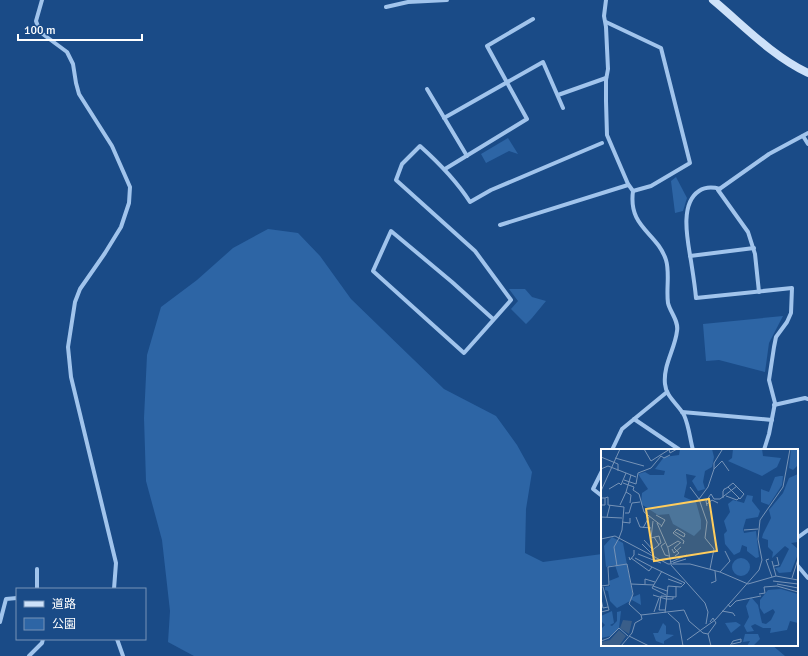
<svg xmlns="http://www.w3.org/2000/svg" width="808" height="656" font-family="Signika,'Noto Sans JP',sans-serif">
	<rect width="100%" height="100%" fill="#1a4b87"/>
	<g fill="#2d65a5">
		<path d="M508,138l10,16 -9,-3 -23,12 -5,-9z"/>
		<path d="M676,177l11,21 -4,13 -8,2 -4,-32z"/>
		<path d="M268,229l30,4 22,23 31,43 93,90 52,27 21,29 15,27 -6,37 -1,44 18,9 59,-8v91h170l13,11h-591l-26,-14 2,-31 -8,-71 -16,-59 -2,-63 3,-63 14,-48 36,-27 36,-32z"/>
		<path d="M509,289h16l7,8 14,4 -14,17 -6,6 -15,-15 7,-8z"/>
		<path d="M783,316l-14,27 -4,29 -46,-12 -13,1 -3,-37z"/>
	</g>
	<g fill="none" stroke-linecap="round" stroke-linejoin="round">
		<g stroke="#a1c4ec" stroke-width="4">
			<path d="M42,0l-6,21 4,11 27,20 6,12 3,19 3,11 33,52 18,41 -1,16 -8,24 -16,26 -25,36 -5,13 -7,45 3,30 45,186 -2,26"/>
			<path d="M606,0l-2,16 2,11 2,42 -2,11v21l1,34 21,49 5,7c-5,37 24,41 33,69 4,13 0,29 2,43 2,9 11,18 9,28 -2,18 -14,34 -12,53 1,13 13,20 19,31 5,11 6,24 9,35"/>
			<path d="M386,7l22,-5 39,-2"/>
			<path d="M606,22l55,26 29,115 -39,23 -18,5"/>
			<path d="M427,89l40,67"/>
			<path d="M558,95l48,-17"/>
			<path d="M444,118l99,-56 20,46"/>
			<path d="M803,136l5,8"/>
			<path d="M445,169l82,-50 -40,-73 46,-27"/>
			<path d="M720,189c-7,-2 -15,-2 -21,2 -20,13 -11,51 -8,70 2,13 4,25 5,37l96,-10 -1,25 -4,9 -11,15 -2,10 -5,33 6,23 -6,31 -5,16"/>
			<path d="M500,225l128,-40"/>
			<path d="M690,256l64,-8"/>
			<path d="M759,292l-4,-38 -7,-22 -30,-42 51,-36 39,-21"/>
			<path d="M493,319l-41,-37 -61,-51 -18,40 91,82 47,-53 -36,-49 -79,-71 6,-16 18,-18c19,17 36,34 50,56l21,-12 111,-47"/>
			<path d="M774,405l31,-7 3,1"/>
			<path d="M682,412l90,8"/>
			<path d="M634,419l46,31"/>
			<path d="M612,450l10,-21 45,-37"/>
			<path d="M602,471l-9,18 9,7"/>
			<path d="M797,538l11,-8"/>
			<path d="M797,565l11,13"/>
			<path d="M37,589v-20"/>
			<path d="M0,622l6,-23 11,-1"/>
			<path d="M117,639l6,17"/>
			<path d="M29,656l13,-13 1,-4"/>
		</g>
		<path stroke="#cde1f9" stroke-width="8" d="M713,0c30,25 59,56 95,73"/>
	</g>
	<g transform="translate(601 449)">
		<rect width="197" height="197" fill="#1a4b87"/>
		<path d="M79,0h32l2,8 -2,10 -7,4 -2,11 2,7 -7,2 -6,-10 4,-5 -10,-2 1,9 -3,14 12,5 5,18v9l-7,7 -21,-12 -4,-10 -11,1 -17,-11 1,-11 6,-4 -10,-15 7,-2 5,3h14l1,-4 -10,-2 9,-12 15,-2zM132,0h29l1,7 18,2 -4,9 -15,9 -34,-15 4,-3zM190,0h7v16l-5,5 -4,-2zM197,25v68l-7,1 7,6v5l-7,18 -12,1 -4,-5 5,-1 9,-18 -4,-3 -13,12 1,-6 -5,-5v-7l-6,-2 1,-4 8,-16 -2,-8 14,-17 6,-15zM179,27h3l-1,9 -13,20 -8,-3v-13l8,3 6,-15zM146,46l6,1 -1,5 8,10 -2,6 -12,2 -3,10 1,4 12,-2 3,26 -3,1 -9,-7v-4l-5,-2 -2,7 -6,3 -9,-11 -1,-10 3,-3 -3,-10 6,-9 -2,-8 5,-4 11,3zM11,88l11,6 10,54 7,-3 1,11 -9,-5 -15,8 -7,-7 -2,-10 -3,-1v-3l5,-1 -1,-5 10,-4 -4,-12 -9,2 -2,-21zM131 118a9 9 0 1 1 18 0a9 9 0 1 1-18 0ZM180,140l17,5v29l-8,-2 -3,9 -17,3 1,-5h-8l-8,-4 -4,2 3,5 -7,1 -3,-6 5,-9 -3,-11 5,-9 7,8 4,18 4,1 5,-4 4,-8 -2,-3 -9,5 -4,-6v-8l8,-10zM11,162l2,12 -4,2 2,1 5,-5v-9l4,-1 -2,17 -8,8 -10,2v-9l4,-4 -4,-4v-5zM135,173l5,3 -10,8 -6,-10zM62,174l3,3v8l8,1 -10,6v3l-8,-3 -3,-8h5zM144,185h13l2,5 -7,7h-6l3,-5 -7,1z" fill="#2d65a5"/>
		<path d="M22,171l9,1 -3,13 -9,-6zM18,181l7,6 -7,10h-18v-4l9,-2z" fill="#3a5e89"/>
		<path fill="none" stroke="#7693b7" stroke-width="1" d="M43,0l7,12 19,-12M68,0l1,4 7,-4M0,8l17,7v7M14,9l29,8M0,20l7,-3 18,7M113,20v-6l8,-13M23,31l12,4 2,-11 13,-5 10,-12 3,2 6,-3M22,34l11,4 -1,3 6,4 5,18 18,14M89,38l9,12 8,23 -2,16 9,11 -4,20M8,40l10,-6 2,2 5,-12 5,2M0,42l19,-42M125,47l11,4 2,-2M0,49h4v7h-4M4,49l3,-1v8l16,2 -2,23 -3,8M122,49v-7l1,-1v-1h1l3,-2 5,-4 11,11 -4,5 -12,-12M98,50l9,-12 6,-18 8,-8 7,10M29,54l1,-8 -5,-3 5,-17 5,2M106,55l5,-4 6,3M19,56l6,-13M106,57l-1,-5 5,-7 3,5h6l17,-13M24,64h4l3,-10 8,-1M55,66l9,5 -4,7M0,68l21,1M6,68l3,-12M35,68l4,10 11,1M52,72l-2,17 8,-2 2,7 -3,2M21,73l8,1v-5M56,74l11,25 3,16M42,79l6,-11M143,81l14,-1M74,83l9,5 1,-3 -8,-5 -4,4 11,8 -1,3M0,90l14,-3 53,28h22l30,8 28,12 28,-8 22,4M43,91l9,10M64,94l-4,3 4,9 4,1M41,95l9,9M67,98l10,-6 3,2M71,100l2,4 7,-6M50,102l8,-6 -5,-8M37,105l23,9M74,107l4,-3 -5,-5 6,-5M28,108l1,3 4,-5v-5M30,109l18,13 3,-4 -17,-9M168,110l-3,1 6,17M171,112l4,15M70,113l16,-7M72,114l13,-4M70,116l34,38 3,9 -2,12M16,117l-3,-19 5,-9M173,117l5,-1 -2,-8M51,118l33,16 -4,4 -13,-1 -3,27M61,122l-10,17 14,7M119,123l10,-11 -5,-10M191,129l6,-19M67,130l14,5M172,132l25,3M110,134l5,-2 -1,-10M30,135l23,1M44,135v-5l10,3M176,135l21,4M0,137l8,-1 -1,-18 19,-3 6,30 -4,10 12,11M52,137l14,5M163,138l13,-1 21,6M158,145l6,-1 -1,-6M52,146l13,4h7v-2M0,150l2,9 5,-1M127,155l2,3 6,-6 25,-5M64,161h-6l2,-14 15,1v-10M121,162l11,2 2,3M0,163l8,-2 -6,-23M53,163l5,-14M67,164l11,10 4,23M40,166l43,-5 5,11 14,12 5,1M109,173l3,-4 3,5 -8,11 3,12M28,187l20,10M86,191l28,-20 44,-50 3,-10 -4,-21 2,-19 23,-33 7,-38M0,192l8,-3 10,-10 9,8M20,197l11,-13 3,-10 7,-4 -1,-4M129,197l3,-5 8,-2v3l-9,2"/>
		<path fill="#ffcd5d" fill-opacity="0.15" stroke="#ffcd5d" stroke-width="2" d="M108,50l8,52 -63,10 -8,-52z"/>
		<rect width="197" height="197" fill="none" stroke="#fff" stroke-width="2"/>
	</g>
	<rect x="16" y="588" width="130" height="52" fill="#1a4b87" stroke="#7693b7"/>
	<rect x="24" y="601" width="20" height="6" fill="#cde1f9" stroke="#7693b7"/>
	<text x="52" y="608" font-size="12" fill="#ffffff">道路</text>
	<rect x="24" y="618" width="20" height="12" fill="#2d65a5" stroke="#7693b7"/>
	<text x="52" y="628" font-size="12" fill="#ffffff">公園</text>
	<path d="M18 34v6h124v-6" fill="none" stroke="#ffffff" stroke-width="2"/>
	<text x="24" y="34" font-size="12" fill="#ffffff" stroke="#1a4b87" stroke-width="3" paint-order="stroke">100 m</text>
</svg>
